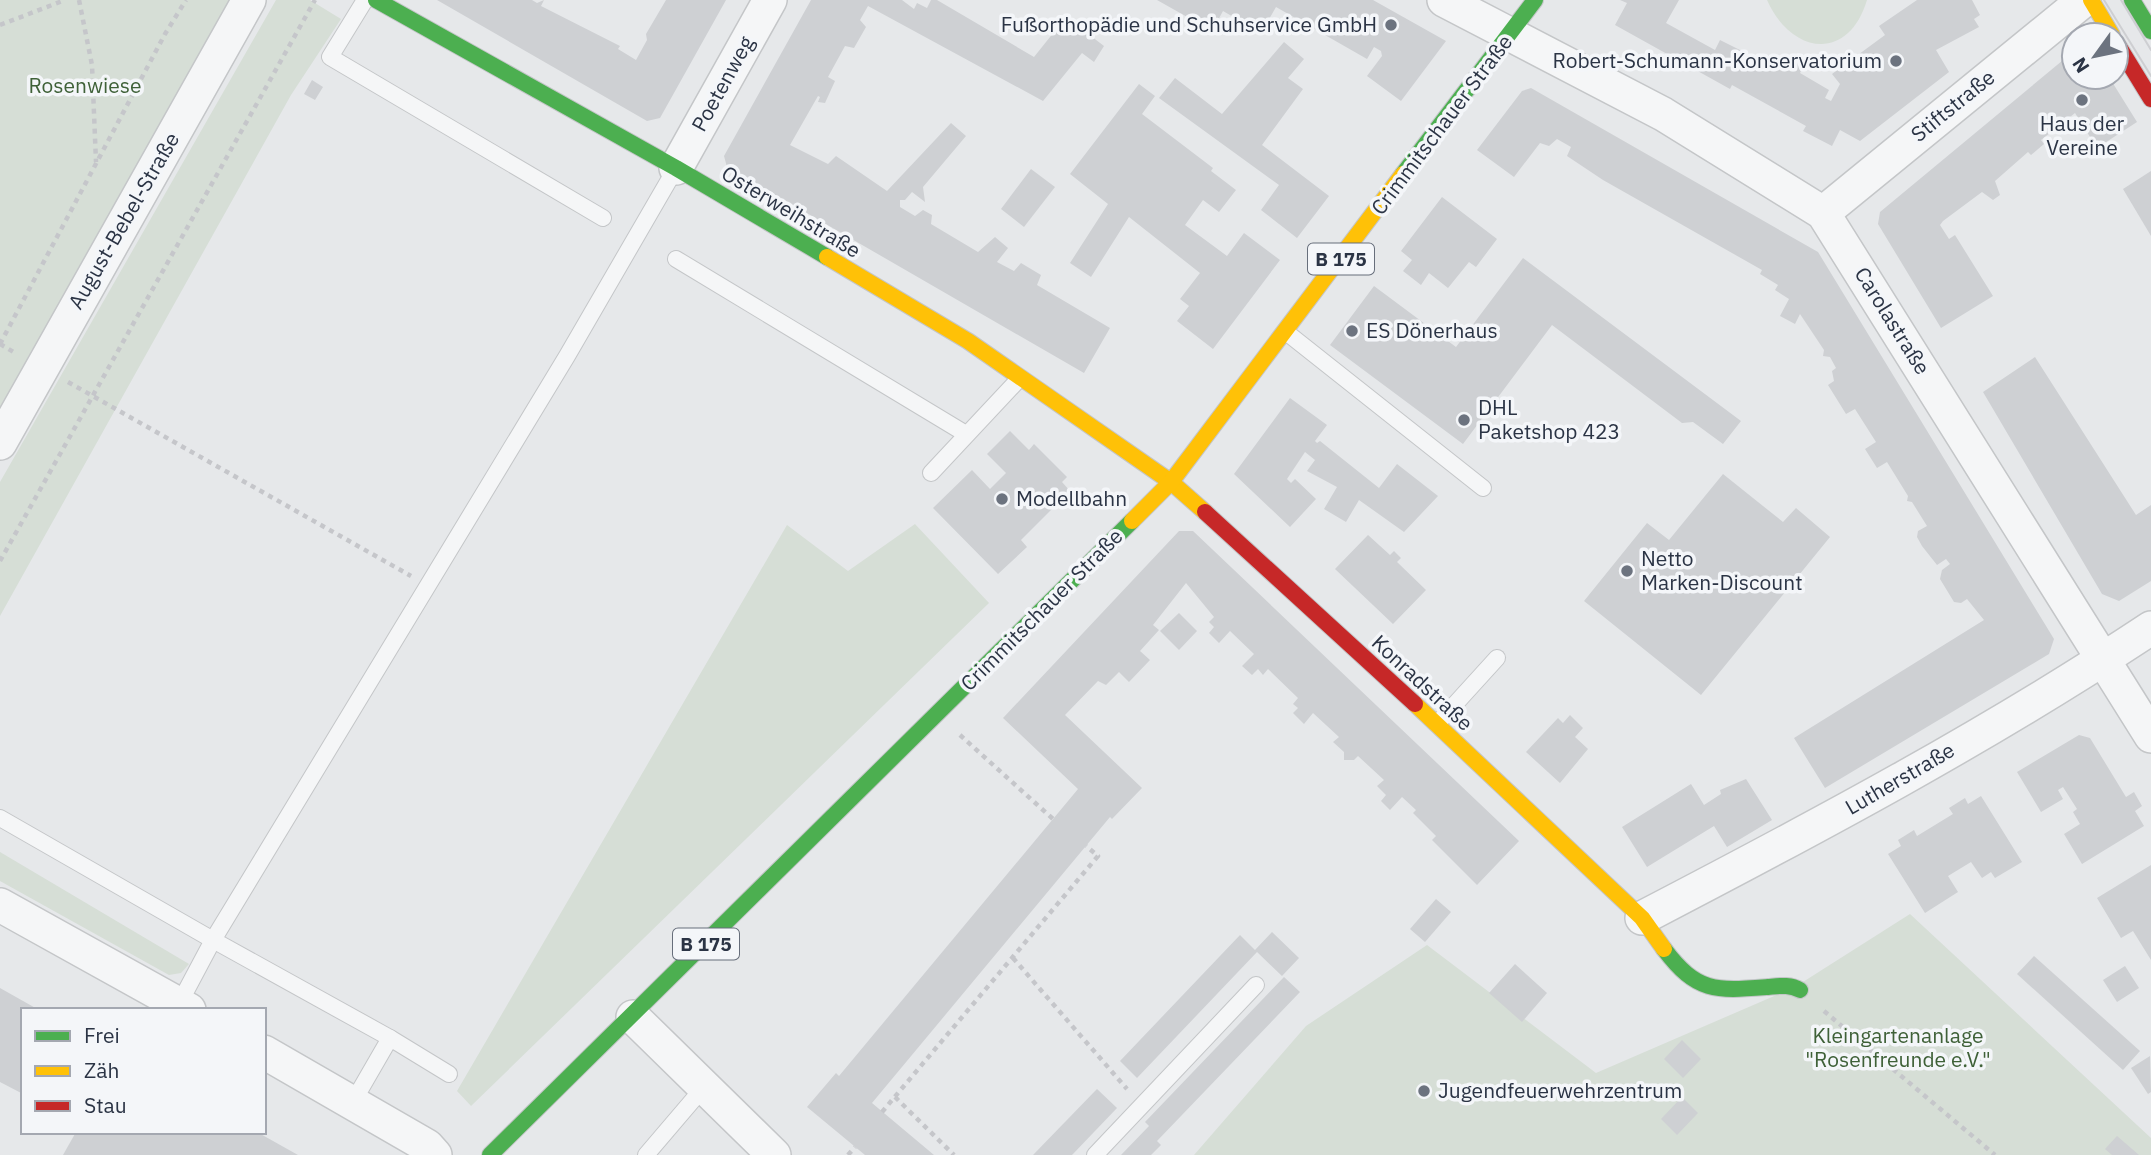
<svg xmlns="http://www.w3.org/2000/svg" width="2151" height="1155" font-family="'IBM Plex Sans',sans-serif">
	<rect width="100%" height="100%" fill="#e6e8ea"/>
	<g fill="#d6ded6">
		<path d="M0,0h233l-233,411z"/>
		<path d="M276,0h34l31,19 -50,76 -291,521v-134z"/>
		<path d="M1767,0h100c-19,63 -76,54 -100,0z"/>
		<path d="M915,524l74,79 -518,503 -14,-15 330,-566 61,46z"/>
		<path d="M0,852l189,112 -8,9 -12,2 -169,-94z"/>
		<path d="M1910,914l241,224v17h-957l112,-129 121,-81 169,128 199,-86z"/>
	</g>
	<g fill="#ced0d3">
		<path d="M437,0h95l5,3 7,-3 -3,6 79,40 -2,3 18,11 11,-20 -1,-6 20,-34h60l-66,118 -13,3z"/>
		<path d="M811,0h91l12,9 3,-6 10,5 4,-8h6l97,57 32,-40 38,29 -10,16 -12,-9 -39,48 -175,-95 -8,14 6,7 -12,21 -9,-2 -17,31 7,4 -10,22 -7,-1 2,-5 -2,-1 -28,49 38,19 8,-8 51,35 64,-68 15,13 -43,51 2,15 -13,-10 -7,8h-5v7l15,9 8,-6 9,5 -1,9 47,28 17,-15 13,11 -11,14 17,9 7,-8 20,12 -4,10 73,43 -26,45 -357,-206 -3,-11z"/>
		<path d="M1157,0h216l73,41 -45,60 -34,-25 15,-20 -1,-5 -7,-4 -7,12 -91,-52 -15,26 -38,-22 -11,20z"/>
		<path d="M1620,0h59l-13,23 49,27 5,-10 28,14 -2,5 15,8 7,-12 18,11 5,-8 13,7 -4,8 29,17 -4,8 6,3 9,-17 -8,-10 53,-39 -6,-9 38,-26h55l8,15 -6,4 5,8 -43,23 13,22 -89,69 -20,-11 -8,16 -29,-15 3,-5 -74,-41 -2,4 -115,-64 12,-22z"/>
		<path d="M1284,42l20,17 -16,19 15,11 -41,56 67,51 -32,42 -36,-28 18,-25 -120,-87 16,-20 47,36z"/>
		<path d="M2074,51v26h35l28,45 -40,26 -22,-35 -34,27 3,4 -13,11 -3,-3 -33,29 5,14 -7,5 -11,-8 -39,29 -3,4 9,14 6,-4 38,61 -52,32 -63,-104 2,-12z"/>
		<path d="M312,80l11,7 -8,13 -11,-6z"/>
		<path d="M1139,84l16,12 -13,18 71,54 -2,3 25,19 -17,22 -16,-12 -18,25 42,31 17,-23 36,27 -67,89 -36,-28 12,-15 -9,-7 20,-26 -71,-56 -38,60 -21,-14 38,-59 -38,-30z"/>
		<path d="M1531,88l287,164 236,387 -5,15 -224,134 -31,-50 190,-118 -17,-21 -6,4 -7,-1 -14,-23 2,-9 8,-6 -4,-5 -9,6 -15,-19 -5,-9 1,-6 9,-5 -15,-24 -5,-1 1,-5 -21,-34 -10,6 -12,-19 11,-7 -21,-33 -9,5 -18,-29 6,-4 -2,-10 4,-3 -6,-11 -7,-1 1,-6 -24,-36 -5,10 -15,-8 9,-17 -14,-9 3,-5 -18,-11 2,-4 -159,-90 -36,-24 4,-9 -14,-8 -8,7 -9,-3 -26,34 -37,-27 45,-59z"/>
		<path d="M1031,169l24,18 -31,40 -23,-18z"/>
		<path d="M2151,171v65l-28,-47z"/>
		<path d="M1442,197l55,42 -21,28 -7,-5 -21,26 -19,-15 -8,12 -18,-14 9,-11 -11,-9z"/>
		<path d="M1523,258l218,163 -18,23 -30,-22 -11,1 -130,-98 -89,119 -133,-99 44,-59 82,61z"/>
		<path d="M2035,357l101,158 15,-10v76l-32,20 -17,-7 -119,-202z"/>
		<path d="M1290,398l37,27 -12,16 2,2 3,-2 59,47 18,-24 41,32 -34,36 -45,-32 -13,22 -22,-13 13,-22 -30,-16 8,-11 -10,-8 -18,27 4,4 4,-4 21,20 -26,28 -56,-53z"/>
		<path d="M1010,431l19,19 5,-6 33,33 -5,5 8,9 -49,49 6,7 -29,27 -65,-66 39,-38 18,19 16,-16 -19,-19z"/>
		<path d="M1723,474l60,48 13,-14 34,29 -129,158 -117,-94 63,-78 22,17z"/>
		<path d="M1179,531h14l326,310 -42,44 -45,-45 4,-4 -23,-23 3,-3 -14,-13 -12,13 -9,-9 5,-6 -9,-9 7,-6 -26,-24 -4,4h-10v-8l-11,-10 6,-5 -26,-24 -9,11 -11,-11 5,-5 -5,-4 5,-6 -30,-29 -5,6 -5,-6 -6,6 -10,-9 12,-12 -24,-23 -11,12 -10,-10 5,-6 -5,-5 5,-5 -28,-34 -33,42 6,5 -19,21 10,9 -21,22 -10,-10 -13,13 -8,-4 -33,34 77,73 -30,31 -2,-2 -238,286 62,52h-69l-58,-48 29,-34 3,3 239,-287 -75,-71z"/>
		<path d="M1368,535l22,20 4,-4 7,7 -4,4 29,28 -33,34 -58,-55z"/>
		<path d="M1179,613l18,18 -18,19 -19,-19z"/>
		<path d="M1570,715l13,13 -8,9 13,12 -28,34 -34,-31 32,-34 5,5z"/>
		<path d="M2079,735l11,3 36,59 8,-5 8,14 -7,5 9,15 -62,38 -18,-30 16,-10 -7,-12 4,-3 -14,-22 -5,3 5,9 -22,13 -24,-40z"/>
		<path d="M1746,779l26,41 -45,27 -13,-21 -67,41 -25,-40 69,-43 13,21 17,-11 -1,-4z"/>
		<path d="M1981,796l41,66 -27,16 -4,-6 -9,6 -11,-16 -23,14 10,16 -33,21 -37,-59 13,-8 -3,-6 16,-10 3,6 36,-22 -4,-6 16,-10 3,6z"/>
		<path d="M2151,865v95l-18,-29 -12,7 -24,-40z"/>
		<path d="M1436,899l15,13 -26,30 -15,-13z"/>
		<path d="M1272,932l27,26 -17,18 -25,-24 -120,126 -17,-17 120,-126 15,15z"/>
		<path d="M2034,956l106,95 -17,19 -106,-96z"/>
		<path d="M1515,964l32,29 -25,29 -33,-29z"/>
		<path d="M2125,966l14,22 -22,14 -14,-22z"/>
		<path d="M1284,977l16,15 -143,149 4,4 -10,10h-30l28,-29 -4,-4z"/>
		<path d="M0,988l39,22h-16v84l-23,-12z"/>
		<path d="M1682,1040l19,19 -18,19 -19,-19z"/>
		<path d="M2150,1056l1,36 -3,2 -17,-26z"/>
		<path d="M1097,1089l20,19 -45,47h-39z"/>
		<path d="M1682,1097l16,16 -21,22 -16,-16z"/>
		<path d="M76,1132h181l41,23h-235z"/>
		<path d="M2117,1136l22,19h-27l-7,-6z"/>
	</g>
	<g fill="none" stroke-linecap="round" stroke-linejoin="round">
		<g stroke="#c4c6c8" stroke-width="18">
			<g id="lane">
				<path d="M365,0l-35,57 273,161"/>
				<path d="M676,259l290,175"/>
				<path d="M1286,332l197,156"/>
				<path d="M931,473l89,-95"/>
				<path d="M1437,724l60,-66"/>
				<path d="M0,818l213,122 -34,64"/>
				<path d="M390,1038l-177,-98 354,-584 109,-188"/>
				<path d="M353,1102l37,-64 59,36"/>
				<path d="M646,1155l58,-68"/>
				<path d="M1095,1155l161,-170"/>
			</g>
		</g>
		<g stroke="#c4c6c8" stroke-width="36">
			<g id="street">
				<path d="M1444,0l219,114 160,99 328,523"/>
				<path d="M676,168l94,-168"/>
				<path d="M1823,213l261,-213"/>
				<path d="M0,443l249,-443"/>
				<path d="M0,905l189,105"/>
				<path d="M1642,918c173,-90 346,-182 509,-290"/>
				<path d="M633,1017l141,138"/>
				<path d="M264,1052l163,94 8,9"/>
			</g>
		</g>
		<g stroke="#c4c6c8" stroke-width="18">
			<g id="fast">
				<path d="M376,0l300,168 151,89"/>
				<path d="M2132,0l19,31"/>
				<path d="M1403,174l132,-174"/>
				<path d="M1664,949c33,44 52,42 104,38 11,-1 22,-3 32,3"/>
				<path d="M490,1155l642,-634"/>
			</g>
		</g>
		<g stroke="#c4c6c8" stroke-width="18">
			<g id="slow">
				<path d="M2091,0l21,35"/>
				<path d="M827,257l141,84 203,141 34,30"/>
				<path d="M1132,521l39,-39 232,-308"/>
				<path d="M1415,704l227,214 22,31"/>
			</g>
		</g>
		<g stroke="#c4c6c8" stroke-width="18">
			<g id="jam">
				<path d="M2116,42l35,57"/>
				<path d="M1205,512l210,192"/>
			</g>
		</g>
		<g stroke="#c5c6ca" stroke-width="4.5" stroke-dasharray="5 5" stroke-linecap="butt">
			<path d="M79,0l13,65 4,97"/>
			<path d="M0,25l65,-25"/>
			<path d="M0,344l17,10"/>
			<path d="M0,344l165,-310 21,-34"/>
			<path d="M68,382l343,194"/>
			<path d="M0,561l315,-561"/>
			<path d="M960,735l93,84"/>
			<path d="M1013,958l114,131"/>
			<path d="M1824,1011l171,144"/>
			<path d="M895,1097l59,58"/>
			<path d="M882,1112l216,-256 -12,-10"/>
			<path d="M848,1155l7,-8"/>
		</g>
		<use href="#lane" stroke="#f5f6f7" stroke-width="16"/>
		<use href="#street" stroke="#f5f6f7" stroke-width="33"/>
		<use href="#fast" stroke="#4caf50" stroke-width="16"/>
		<use href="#slow" stroke="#ffc107" stroke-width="16"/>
		<use href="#jam" stroke="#c62828" stroke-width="16"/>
		<g stroke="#cecfd2" stroke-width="2">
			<path d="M2104,0l47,76"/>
			<path d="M2121,0l30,50"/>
		</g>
	</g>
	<g fill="#6c737f" stroke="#f4f6f9" stroke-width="2.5">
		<circle cx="1391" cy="25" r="7"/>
		<circle cx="1896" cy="61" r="7"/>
		<circle cx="2082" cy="100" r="7"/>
		<circle cx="1352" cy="331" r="7"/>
		<circle cx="1464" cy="420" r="7"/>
		<circle cx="1002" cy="499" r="7"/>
		<circle cx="1627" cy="571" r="7"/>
		<circle cx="1424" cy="1091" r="7"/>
	</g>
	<g text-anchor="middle" stroke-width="7" stroke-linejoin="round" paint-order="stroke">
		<g fill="#f4f6f9" stroke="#676e7b" stroke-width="2">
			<rect x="1308" y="243.5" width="66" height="31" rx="5"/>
			<rect x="673" y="928.5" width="66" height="31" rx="5"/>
		</g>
		<g font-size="19" font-weight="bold" fill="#2b3445">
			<text x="1341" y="266">B 175</text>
			<text x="706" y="951">B 175</text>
		</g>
		<g font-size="21" fill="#2b3445" stroke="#f4f6f9" text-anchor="start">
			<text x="1377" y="32" text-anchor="end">Fußorthopädie und Schuhservice GmbH</text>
			<text x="1882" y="68" text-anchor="end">Robert-Schumann-Konservatorium</text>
			<text x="2082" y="131" text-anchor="middle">Haus der<tspan x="2082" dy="24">Vereine</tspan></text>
			<text x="1366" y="338">ES Dönerhaus</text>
			<text x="1478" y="415">DHL<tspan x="1478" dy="24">Paketshop 423</tspan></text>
			<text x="1016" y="506">Modellbahn</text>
			<text x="1641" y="566">Netto<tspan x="1641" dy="24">Marken-Discount</tspan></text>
			<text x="1438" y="1098">Jugendfeuerwehrzentrum</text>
		</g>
		<g font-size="21" fill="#2b3445" stroke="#f4f6f9">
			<text transform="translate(723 84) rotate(-61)" y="7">Poetenweg</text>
			<text transform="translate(1953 106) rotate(-39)" y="7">Stiftstraße</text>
			<text transform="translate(1442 125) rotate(-53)" y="7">Crimmitschauer Straße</text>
			<text transform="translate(791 212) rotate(31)" y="7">Osterweihstraße</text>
			<text transform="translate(124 221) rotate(-60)" y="7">August-Bebel-Straße</text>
			<text transform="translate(1892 321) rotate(58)" y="7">Carolastraße</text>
			<text transform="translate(1042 610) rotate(-45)" y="7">Crimmitschauer Straße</text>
			<text transform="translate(1422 683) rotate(43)" y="7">Konradstraße</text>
			<text transform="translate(1900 779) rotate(-30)" y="7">Lutherstraße</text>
		</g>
		<g font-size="21" fill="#3f6138" stroke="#f4f6f9">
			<text x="85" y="93">Rosenwiese</text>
			<text x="1898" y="1043">Kleingartenanlage<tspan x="1898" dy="24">"Rosenfreunde e.V."</tspan></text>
		</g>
	</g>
	<rect x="21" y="1008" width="245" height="126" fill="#f4f6f9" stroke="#a4a8b1" stroke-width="2"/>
	<rect x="35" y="1031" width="35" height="10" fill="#4caf50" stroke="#a4a8b1" stroke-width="2"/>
	<text x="84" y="1043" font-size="21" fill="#2b3445">Frei</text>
	<rect x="35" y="1066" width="35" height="10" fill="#ffc107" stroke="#a4a8b1" stroke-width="2"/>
	<text x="84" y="1078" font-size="21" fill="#2b3445">Zäh</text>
	<rect x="35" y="1101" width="35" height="10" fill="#c62828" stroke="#a4a8b1" stroke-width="2"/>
	<text x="84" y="1113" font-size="21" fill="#2b3445">Stau</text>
	<g transform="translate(2095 56) rotate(237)"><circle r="33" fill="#f4f6f9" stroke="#a4a8b1" stroke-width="2"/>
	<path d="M0-5L12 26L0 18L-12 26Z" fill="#6c737f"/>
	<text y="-10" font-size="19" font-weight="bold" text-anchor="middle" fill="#2b3445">N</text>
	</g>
</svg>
